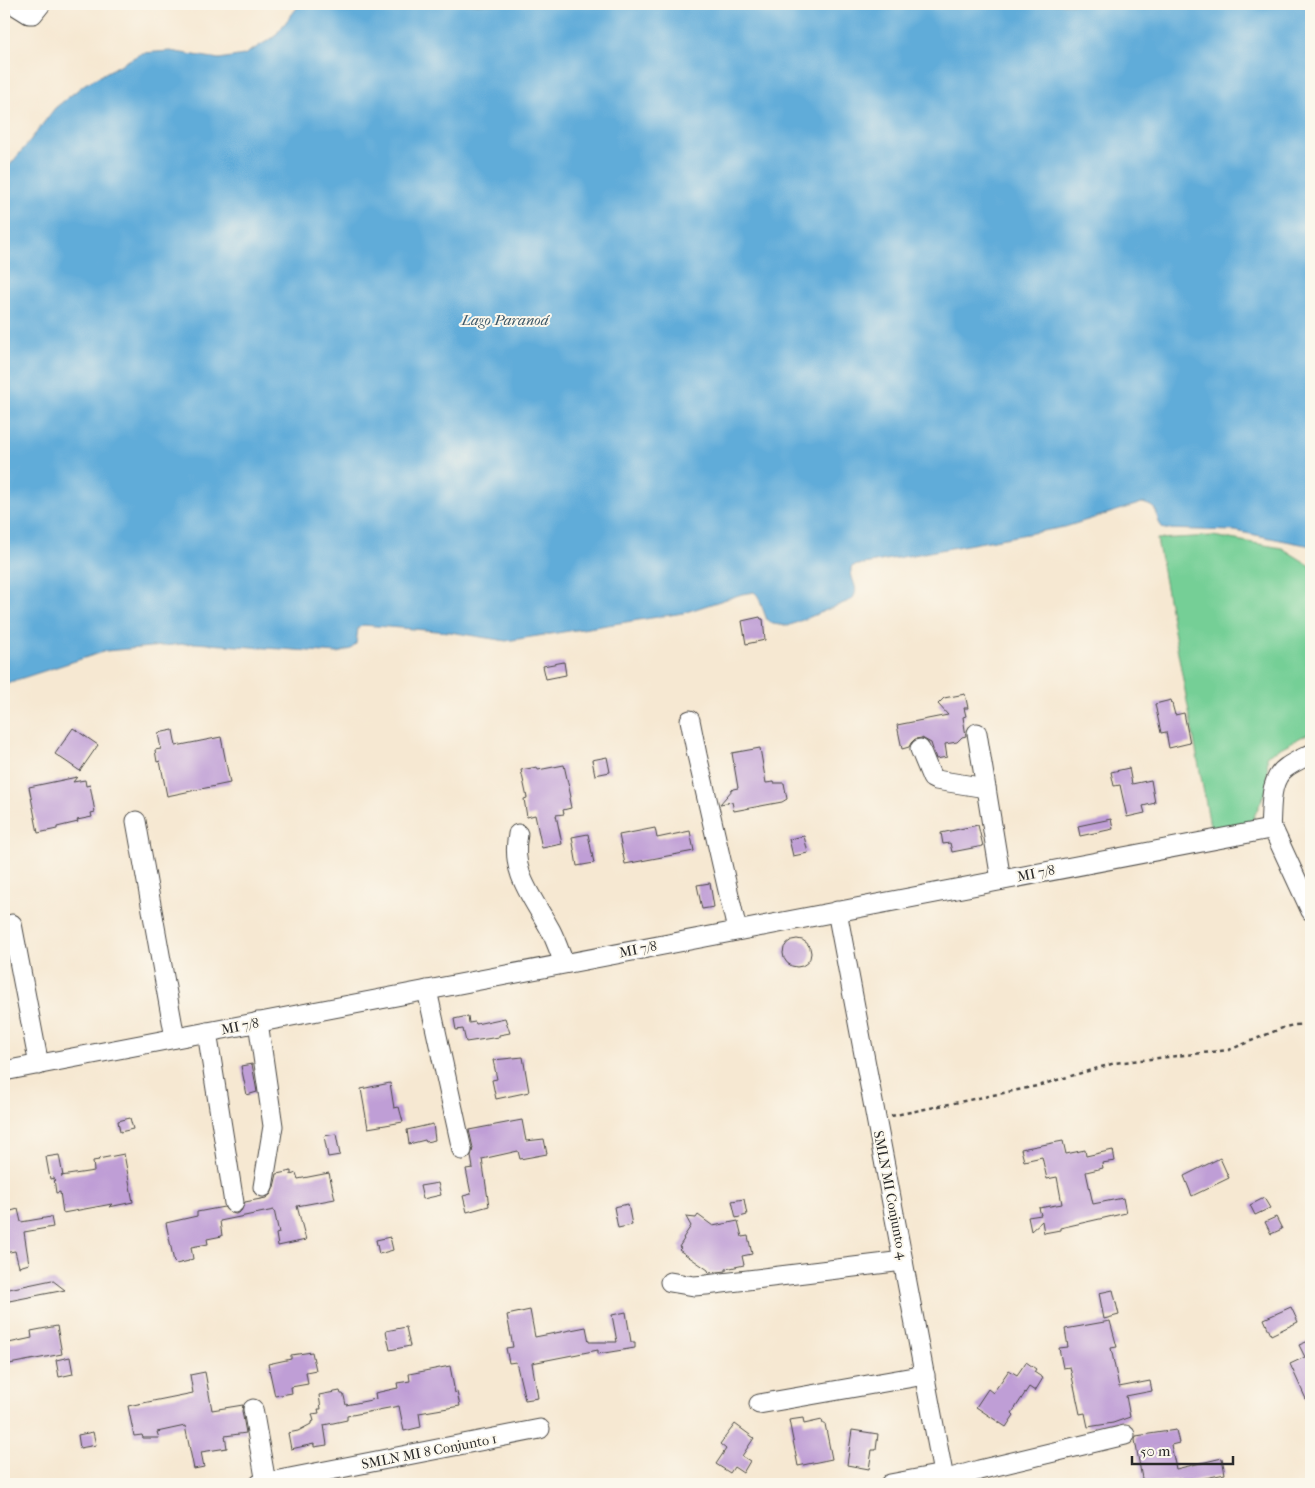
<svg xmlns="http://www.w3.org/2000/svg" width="1315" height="1488" font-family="'IM FELL French Canon',serif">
	<rect width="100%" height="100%" fill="#fbf7ec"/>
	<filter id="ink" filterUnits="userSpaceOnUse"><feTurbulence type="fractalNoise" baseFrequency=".02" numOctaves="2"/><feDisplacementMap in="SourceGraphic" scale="10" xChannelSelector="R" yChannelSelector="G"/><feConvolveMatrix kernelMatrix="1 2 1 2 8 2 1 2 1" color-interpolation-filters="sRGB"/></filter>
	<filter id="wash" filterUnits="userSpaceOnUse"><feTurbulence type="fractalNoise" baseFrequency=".0096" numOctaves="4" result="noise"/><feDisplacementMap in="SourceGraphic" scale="20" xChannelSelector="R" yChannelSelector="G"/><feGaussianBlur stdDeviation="1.12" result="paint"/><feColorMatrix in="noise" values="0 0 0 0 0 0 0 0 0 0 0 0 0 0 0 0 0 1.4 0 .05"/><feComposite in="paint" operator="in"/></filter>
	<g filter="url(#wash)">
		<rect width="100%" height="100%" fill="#f6e8d2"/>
		<path fill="#75cf96" stroke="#507d60" d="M1213,536l69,12 29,18v166l-44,23 1,31 -16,35 -39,21 -56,-303z"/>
		<path fill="#60acd9" stroke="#466c82" d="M300,4h1011v542l-76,-15 -71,-2c-12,-11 0,-21 -22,-26l-77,24 -212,39 -2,2c-1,14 11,21 0,32l-63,26 -15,-2 -6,-4 -9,-24 -4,-4 -12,2 -59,19 -177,28 -56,-9 -87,-7 -5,3 -2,16 -5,5 -13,4 -143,-10 -89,8 -102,33v-512l21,-25 30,-39 30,-24 57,-31 28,-2 49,8 25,-4 30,-18z"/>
		<g id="blocks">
			<g fill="#bf9ed6">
				<path d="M760,617l1,2h2l2,21 -19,4 -4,-23z"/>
				<path d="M564,662l2,13 -20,4 -3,-13z"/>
				<path d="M965,694l3,14h-4l2,8 -3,1 3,19 -4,1 -5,5 -12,2 2,13 -11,2 -5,-16 -9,-5 -7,1 -4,4 -2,4 -7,2 -5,-24 51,-10 -10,-11 6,-6z"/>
				<path d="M1171,700l4,15 9,-2 6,30 -21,5 -3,-16 -5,1 -6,-29z"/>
				<path d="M73,728l25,17 -18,26 -25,-17z"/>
				<path d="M173,730l3,16 45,-9 9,46 -63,13 -7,-35 -3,1 -2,-12 6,-1 -3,-16z"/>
				<path d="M760,748l6,35 8,-1v1h10l3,16 -5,3 -48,9 -2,-9 -12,2 13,-15 5,-1 -6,-35z"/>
				<path d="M607,757l3,15 -15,3 -3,-15z"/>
				<path d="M564,765l7,32 -2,1 2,10 -8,2 1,4 -8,1 6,29 -20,4 -7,-33 -8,2 -3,-18 3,-1 -6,-28 16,-3 1,3z"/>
				<path d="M1129,768l3,16 19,-4 4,23 -12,3 2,7 -18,4 -7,-32 -6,1 -3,-14z"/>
				<path d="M77,777l-4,5 12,-2 1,6 4,-1 5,27 -4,1 1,4 -15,3 1,2 -21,5v2l-19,4 -9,-46z"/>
				<path d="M1111,819l2,10 -33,7 -2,-10z"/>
				<path d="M978,825l5,21 -31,6 -2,-9 -7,1 -2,-11z"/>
				<path d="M655,828l2,10 33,-7 4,20 -69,13 -6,-29z"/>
				<path d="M588,834l6,29 -17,3 -5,-29z"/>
				<path d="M804,836l4,17 -15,3 -4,-17z"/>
				<path d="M710,883l4,24 -12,2 -5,-24z"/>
				<circle cx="797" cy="953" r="14"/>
				<path d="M468,1016l1,7 6,-1 1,2 29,-6 5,15 -11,2v2l-33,5 -3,-13 -7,1 -2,-11z"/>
				<path d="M523,1057l6,35 -33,7 -4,-19 5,-1 -4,-19z"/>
				<path d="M252,1064l5,28 -10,3 -6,-29z"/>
				<path d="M390,1083l4,25 5,-1 4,15 -35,6 -7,-39z"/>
				<path d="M130,1118l3,11 -13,3 -2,-11z"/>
				<path d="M522,1120l4,21 18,-2 3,15 -27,5 -2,-8 -36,8 7,47 -22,6 -4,-16 8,-2 -5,-25 7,-1 -2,-12 2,-8 -4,-18z"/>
				<path d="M433,1124l2,16 -9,2 -1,-2 -16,4 -2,-14z"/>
				<path d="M336,1134l4,21 -12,2 -4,-21z"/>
				<path d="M1063,1141l3,13 19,-4 1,6 27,-6 2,11 -13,2 1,5 -17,4 7,32 30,-6 3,15 -66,15v2l-16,3 -2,-12 -11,10 -3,-14 13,-2 -2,-7 23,-4 -5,-27 -10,2 -5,-22 -18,4 -3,-12z"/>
				<path d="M124,1154l9,48 -24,5 3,-3 -49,9 -3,-21 -4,1 -2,-15 -4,1 -4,-22 13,-2 4,21h-2l33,-5 -1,-10 6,-1 -1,-1z"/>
				<path d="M1220,1158l9,20 -37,18 -8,-20z"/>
				<path d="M291,1171v4l5,-2 2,6 31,-6 6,26 -38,7 9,34 -28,6 -2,-12 3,-1 -5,-23 -54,11 2,15 -15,3 1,5 -17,3 2,12 -4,1v1l-13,3 -2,-2 -8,-39 31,-7v-4l27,-5 6,6 6,1 5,-3 4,-9 21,-4 5,-4 3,-7 3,-13z"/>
				<path d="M438,1183l3,12 -18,4 -3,-13z"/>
				<path d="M1264,1198l6,10 -15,7 -5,-10z"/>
				<path d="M744,1199l3,16 -11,3 -4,-17z"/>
				<path d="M628,1204l4,21 -14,3 -4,-21z"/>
				<path d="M18,1209l3,13 30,-5 2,10 -29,5 5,32 -10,3 -4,-16 -11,2v-40z"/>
				<path d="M698,1215l15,11 25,-5 4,16 6,-1 4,18 -10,2 2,9 -18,4v2l-17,2 -1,-3 -29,-20 2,-2 -2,-1 5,-8 -1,-1 8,-12 -5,-9 10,1z"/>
				<path d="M1276,1217l6,12 -11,5 -6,-12z"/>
				<path d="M390,1237l3,13 -14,4 -3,-14z"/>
				<path d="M52,1280l13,10 -61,12v-12z"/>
				<path d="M1113,1290l6,25 -15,4 -5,-26z"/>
				<path d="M1291,1307l7,15 -27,13 -7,-16z"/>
				<path d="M530,1310l5,27 51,-10 3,15h28l-5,-27 14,-3 5,30h4v6l-37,6v-4l-66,13 6,35 -13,2 -9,-38 -7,1 -3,-15 7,-1 -6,-32z"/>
				<path d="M1110,1321l7,26 -6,1 8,39 31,-6 2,10 -26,5 4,21 -17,6 -25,4 -3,-14 -5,1 -10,-47 -7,1 -4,-20 9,-1 -3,-18z"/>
				<path d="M57,1326l5,28 -58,11v-21l28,-6 -1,-7z"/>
				<path d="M406,1327l4,19 -20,4 -4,-19z"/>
				<path d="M1311,1340v70l-21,-46 15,-7 -6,-12z"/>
				<path d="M312,1352l4,18 -10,2 2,12 -17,3 1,6 -17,3 -7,-32 23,-5v-4z"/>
				<path d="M70,1357l3,17 -14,3 -3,-17z"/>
				<path d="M1026,1362l10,7 -2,3 9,6 -8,13 -6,-4 -17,26 2,2 -8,12 -30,-20 12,-18 5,4 16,-23 8,5z"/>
				<path d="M450,1366l5,27 2,-1 3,14 -41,7 2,14 -17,4 -5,-25 -52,10v4l-23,5 3,20 -13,2v-3l-23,5 -3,-16 10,-2 13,-7v-2l3,-1 -2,-7 7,-1 -1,-4h3l-2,-14 21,-4 1,3h2l1,2 2,9 30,-6 -1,-6 23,-5 -1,-5 13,-2 -1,-7z"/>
				<path d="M205,1372l7,38 31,-5 -1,6 4,22 -21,3 2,12 -26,4 3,15 -10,2 -9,-43 -28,6 2,6h-16l-1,-3 -8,1 -6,-30 65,-13 -3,-18z"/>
				<path d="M803,1418l1,6 18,-4 1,4h2l7,35 -34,7 -9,-46z"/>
				<path d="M735,1424l19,14 -12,18 8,5 -7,12 -9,-6 -4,6 -14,-9 10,-15 -6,-5z"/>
				<path d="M852,1430l26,4 -2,16h-4l-3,19 -22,-4z"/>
				<path d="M1176,1430l3,13 -8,2 5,24 46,-11 3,16 -44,9 -1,-4 -37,5 -8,-44 1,-4z"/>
				<path d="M93,1432l3,13 -16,3 -2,-13z"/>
			</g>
		</g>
	</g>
	<g filter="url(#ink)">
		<use href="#blocks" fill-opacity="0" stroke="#494744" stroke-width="1"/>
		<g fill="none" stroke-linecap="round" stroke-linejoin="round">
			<g stroke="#494744" stroke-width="21">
				<g id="minor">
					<path d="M13,4l16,10h4l8,-10"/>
					<path d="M690,720l7,35 40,175"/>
					<path d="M977,733l24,147"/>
					<path d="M920,749l12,29 4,2 50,8"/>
					<path d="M136,821l39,217"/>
					<path d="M1270,829c2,-20 -2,-50 17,-62 7,-5 16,-9 24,-13"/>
					<path d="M518,834c-8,40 15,63 33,97 5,10 9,22 13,32"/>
					<path d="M837,911l108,573"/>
					<path d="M12,924l27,141"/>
					<path d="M427,990l35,160"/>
					<path d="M258,1022l15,104 -10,61"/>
					<path d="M207,1032l27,171"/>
					<path d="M4,1071l1266,-242 4,2 37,80"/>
					<path d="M670,1282l24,4 12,-1 197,-24"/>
					<path d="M759,1404l166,-29"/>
					<path d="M253,1409l13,74"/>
					<path d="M944,1480l35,-10 146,-35"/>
					<path d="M259,1484l281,-55"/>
					<path d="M890,1484l53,-10"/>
				</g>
			</g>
			<path stroke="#494744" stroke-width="2.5" stroke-dasharray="4 4" stroke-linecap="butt" d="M891,1116l146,-30 78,-23 114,-13 56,-23 9,-2 17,-1"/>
			<use href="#minor" stroke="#fff" stroke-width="19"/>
		</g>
	</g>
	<g text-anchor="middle" stroke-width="4" stroke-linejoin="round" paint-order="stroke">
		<g font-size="14" fill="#2b2b2b" stroke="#fbf7ec">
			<text transform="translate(1036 873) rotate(-11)" y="5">MI 7/8</text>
			<text transform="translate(638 949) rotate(-11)" y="5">MI 7/8</text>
			<text transform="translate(240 1026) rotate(-11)" y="5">MI 7/8</text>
			<text transform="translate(891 1195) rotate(79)" y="5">SMLN MI Conjunto 4</text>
			<text transform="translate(429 1451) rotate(-11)" y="5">SMLN MI 8 Conjunto 1</text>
		</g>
		<g font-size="15" font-style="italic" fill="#3e5868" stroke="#fbf7ec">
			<text x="505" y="325">Lago Paranoá</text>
		</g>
	</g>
	<rect width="1315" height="1488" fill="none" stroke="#fbf7ec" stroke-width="20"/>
	<path d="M1132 1456v8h101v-8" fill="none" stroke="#2b2b2b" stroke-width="2.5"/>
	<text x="1140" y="1456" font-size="15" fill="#2b2b2b" stroke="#fbf7ec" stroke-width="4" paint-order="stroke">50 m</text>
</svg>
